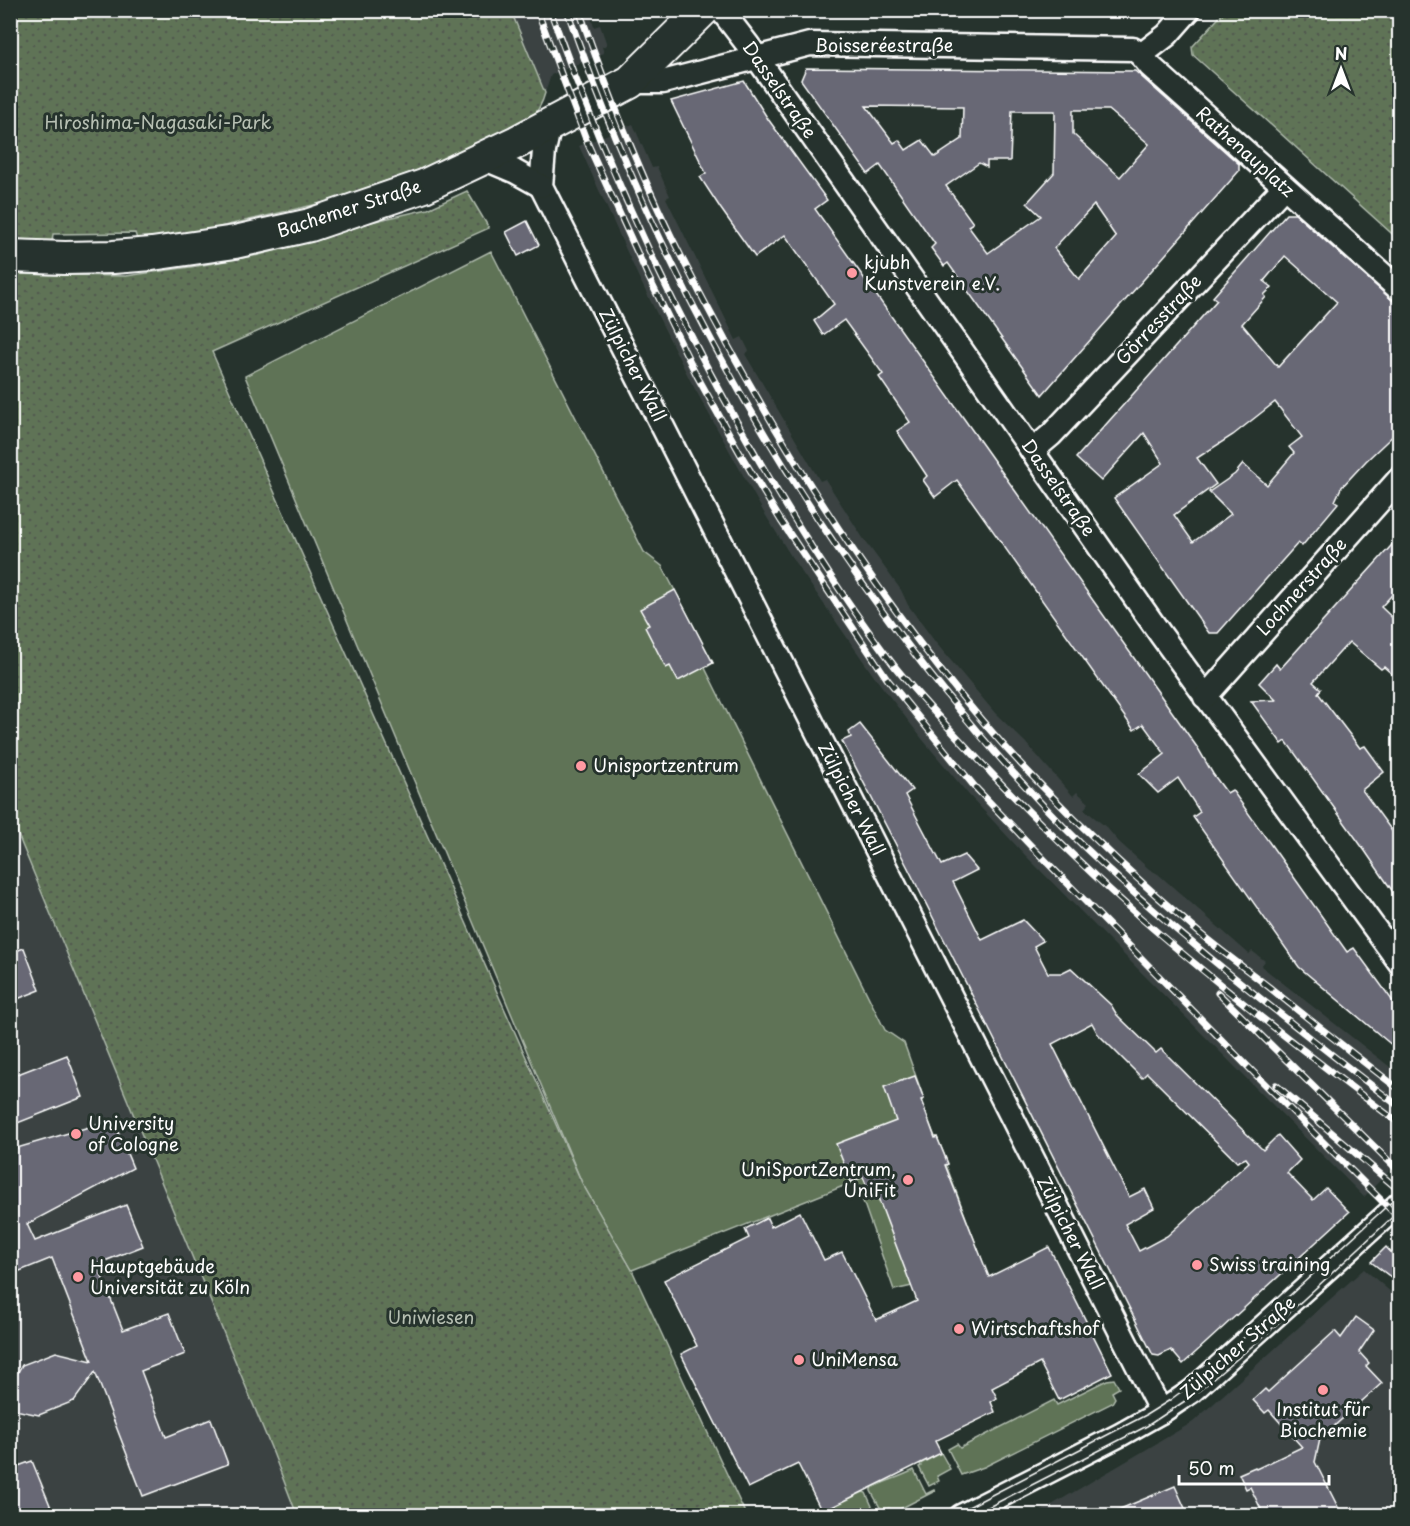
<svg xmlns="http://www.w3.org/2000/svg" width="1410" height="1526" font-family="'Playpen Sans',sans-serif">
	<defs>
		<pattern id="park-dots" width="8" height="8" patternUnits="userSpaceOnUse" patternTransform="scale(1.5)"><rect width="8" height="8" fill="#5e7357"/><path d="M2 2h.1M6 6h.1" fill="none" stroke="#525a50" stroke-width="1.8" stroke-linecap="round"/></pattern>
	</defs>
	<rect width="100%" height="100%" fill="#26332d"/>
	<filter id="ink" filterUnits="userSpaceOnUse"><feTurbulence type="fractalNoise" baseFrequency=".0167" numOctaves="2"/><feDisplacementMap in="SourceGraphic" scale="12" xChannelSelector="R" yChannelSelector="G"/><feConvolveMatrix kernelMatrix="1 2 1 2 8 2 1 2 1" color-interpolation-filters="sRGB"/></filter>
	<g filter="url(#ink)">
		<g fill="#3a4342">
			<path d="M511,11h78l5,16 6,-2 7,20 -5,2 2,6 -53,22 -6,18z"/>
			<path d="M633,124l19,44 5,-1 13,29 -4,2 70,142 6,-3 7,14 -4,3 75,127 5,-2 38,59 38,52 7,15 28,38 59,70 30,29 48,54 4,-4 12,11 -5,6 22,18 13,15 30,27 9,5 91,80 3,-3 13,10 -4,5 138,108v87l-35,36 -339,-342 -57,-61 -45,-54 -50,-65 -79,-114 -31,-50 -73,-131 -52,-104 -59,-130z"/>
			<path d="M10,818l262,632 25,65h-286z"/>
			<path d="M1364,1269l35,30v216l-366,1 160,-94z"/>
		</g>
		<g fill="#5e7357" stroke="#aeb9ab" stroke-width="1.5">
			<path d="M491,251l153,301 18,14 51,97 -8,5 180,362 19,13 20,56 -3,2 14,36h2l11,27 -2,1 36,95 -70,26 -18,4 -38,-109 -224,89 -50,-87 -337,-807z"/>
			<path d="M1114,1379l5,9 -7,4 3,6 -3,5 -128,64 -23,8 -13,-26 9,-5 3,4 94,-48 3,5 50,-25z"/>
			<path d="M941,1453l9,16 -13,7 2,5 -10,5 -10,-19 2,-1 -1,-2z"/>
			<path d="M914,1470l12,24 8,-4 1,1 -43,22 -3,-5 -7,3 -11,-20v-3c15,-7 29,-11 43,-18z"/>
			<path d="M863,1492l3,1 10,22h-61z"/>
		</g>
		<g fill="url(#park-dots)" stroke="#aeb9ab" stroke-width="1.5">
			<path d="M10,11h501l34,82c-3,12 -8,20 -17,29l-98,44 -104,36 -128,30 -61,7 -2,-6 -82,1 -1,8 -41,-3z"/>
			<path d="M1225,11h174v229l-206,-185 -1,-8z"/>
			<path d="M467,191l22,37 -277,124 370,831 50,87 114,245h-449l-25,-65 -261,-632v-544l115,2 71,-10 62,-11 62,-17 50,-16 57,-13z"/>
		</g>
		<g fill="#676874" stroke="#fff" stroke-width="1.5" fill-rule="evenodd">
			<path d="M806,68l329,3 104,93v7l-197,224 -94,-132 -4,3 -13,-18 4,-4 -55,-79 -12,9 -67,-94zM866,106l97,1 -1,32 -27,18 -13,-17 -16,10 -7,-10 -5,3zM1073,110h36l40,34 -29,33 -47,-43zM1012,111h43l-1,62 -27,30 14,13 -53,37 -20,-27 5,-3 -27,-37 33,-23 8,4v-6h23zM1094,205l22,32 -37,42 -25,-31z"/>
			<path d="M744,81l24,38 59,81 -12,9 353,497 31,44 14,24 14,19 5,-3 115,162 7,-4 46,63v41l-101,-85 -106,-150 7,-5 -22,-34 -20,15 -19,-19 26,-20 -22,-30 -9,6 -177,-250 -22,17 -12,-17 4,-4 -30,-45 13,-9 -31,-45 4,-3 -39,-54 -21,15 -9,-14 20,-17 -49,-69 -30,22 -34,-48 -21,-32 6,-4 -35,-72z"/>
			<path d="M1286,214h9l105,93v122l-34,32 -25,27 -6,13 3,2 -36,43 -4,-3 -80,90h-9l-95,-135 49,-35 -19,-30 -43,48 -25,-23 141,-158 -4,-3zM1285,256l52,46 -59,65 -36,-43 24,-27 -2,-2 8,-8 -8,-6zM1275,402l27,35 -13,10 5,6 -27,32 -24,-21 -8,10 -26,18 22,22 -38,28 -19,-27 42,-31 -19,-26 36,-23z"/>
			<path d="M527,221l12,24 -21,11 -12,-24z"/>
			<path d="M1400,536v50l-19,21 19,18v56l-16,-14 -3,2 -32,-27 -36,40 8,7 -3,4 42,55 5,-2 19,26 -22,18 38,52v60l-35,-51 -79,-110 -4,3 -31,-43 25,-1 -17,-17 17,-19 4,5z"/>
			<path d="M675,590l38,73 -35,18 -8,-15 -4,2 -21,-41 4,-2 -9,-16z"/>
			<path d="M860,724l52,66 -7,5 37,70 22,-10 13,15 -24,12 29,58 41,-20 20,21 -9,5 14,27h13l10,-5 40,37 6,10 39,38 5,-4 102,101 15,-15 22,25 -13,13 26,27 13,-12 23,24 -166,152 -12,-14 -12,6 -6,-1 -245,-487 -66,-127 9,-4 -2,-5zM1092,1023l6,11 44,44 5,-5 90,89 9,-4 3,4 -82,74 -28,15 -14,-27 29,-16 -9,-19 -16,8 -77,-153z"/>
			<path d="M24,948l16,42 -30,12v-49z"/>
			<path d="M67,1055l16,42 -73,29v-49z"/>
			<path d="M915,1076l9,23 -3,1 14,38 2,-1 11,27 -3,1 44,112 60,-30 63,126 -53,27 -19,-37 -48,25 5,10 -6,4 4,10 -60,29 6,12 -119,59 -24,-48 -50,24 -67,-134 16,-8 -33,-66 85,-42 -4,-9 22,-11 4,9 29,-15 24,48 18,-8 34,68 41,-19 -43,-114 -6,2 -5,-12 -12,5 -15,-38 60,-23 -12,-34z"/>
			<path d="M113,1120l20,48 -106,56 8,17 91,-36 17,41 -46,18 26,66 46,-17 16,41 -44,17 25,66 45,-18 17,45 -85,32 -48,-124 -21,29 -35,14 -29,-6v-24l12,-20 34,-13 36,9 -40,-103 -42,17v-125z"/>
			<path d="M1386,1247l14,15v22l-29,-22z"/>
			<path d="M1356,1317l18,13 -15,22 10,11 -3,3 16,17 -62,56 -5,23 27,53h-78l-14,-28 -4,2 -7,-15 16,-7 1,2 46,-22 -33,-37 -4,3 -12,-13 12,-11 3,3 67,-61 6,7z"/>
			<path d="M32,1461l22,54h-44v-46z"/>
			<path d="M1175,1486l13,29h-82z"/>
		</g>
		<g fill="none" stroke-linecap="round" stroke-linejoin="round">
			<g stroke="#fff" stroke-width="27">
				<g id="minor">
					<path d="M721,10l27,35 413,590 239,328"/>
					<path d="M1141,55l26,-20 22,-25"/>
					<path d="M630,82h33l147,-38 323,5 8,6 9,11 250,224"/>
					<path d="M550,124l-6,27 -3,35 620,1226"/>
					<path d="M483,158l31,13 27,15"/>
					<path d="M1032,451l19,-16 233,-248"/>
					<path d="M1205,697l195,-219"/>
					<path d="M961,1516l159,-81 41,-23 31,-21 208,-188"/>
				</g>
			</g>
			<g stroke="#fff" stroke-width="36">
				<path id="secondary" d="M10,256l55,2 48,-1 39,-3 83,-12 75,-17 114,-39 93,-44 113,-60 73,-72"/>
			</g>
			<use href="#minor" stroke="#26332d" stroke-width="22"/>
			<use href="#secondary" stroke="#26332d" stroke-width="32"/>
			<g stroke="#fff" stroke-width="1.5">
				<path d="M951,1516l195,-101 24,-15 31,-23 199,-183"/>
				<path d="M971,1516l176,-90 47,-31 69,-58 137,-127"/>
			</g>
			<g stroke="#fff" stroke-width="7">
				<g id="rail">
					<path d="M537,10l50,132 60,132 50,102 44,79 40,66 107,159 87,107 56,59 228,232 141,141"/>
					<path d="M550,10c60,167 135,328 226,479 37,62 76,122 120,179 30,37 64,72 96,106 48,50 98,99 150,145 83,72 170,139 258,205"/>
					<path d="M567,10c73,211 177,411 308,591 58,80 120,156 190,227 61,61 128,117 196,171 46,36 92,73 139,108"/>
					<path d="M579,10c30,85 63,170 104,250 51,101 108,199 172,293 54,79 114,158 181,227 53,55 109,107 167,156 22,18 44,34 66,51 43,35 87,69 131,103"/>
					<path d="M1218,993l182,179"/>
					<path d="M1276,1085l124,106"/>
				</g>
			</g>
			<use href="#rail" stroke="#26332d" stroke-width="4.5" stroke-dasharray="14" stroke-linecap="butt"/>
		</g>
	</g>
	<g fill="#ff9aa2" stroke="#26332d" stroke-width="2">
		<circle cx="852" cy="273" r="6"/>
		<circle cx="581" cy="766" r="6"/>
		<circle cx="76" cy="1134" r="6"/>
		<circle cx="908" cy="1180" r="6"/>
		<circle cx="1197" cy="1265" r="6"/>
		<circle cx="78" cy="1277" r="6"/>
		<circle cx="959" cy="1329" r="6"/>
		<circle cx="799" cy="1360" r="6"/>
		<circle cx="1323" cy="1390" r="6"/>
	</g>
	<g text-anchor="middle" stroke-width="6" stroke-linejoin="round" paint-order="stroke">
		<g font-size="18" fill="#fff" stroke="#26332d">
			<text x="884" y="52">Boisseréestraße</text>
			<text transform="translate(779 90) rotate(55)" y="6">Dasselstraße</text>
			<text transform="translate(1245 152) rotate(42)" y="6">Rathenauplatz</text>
			<text transform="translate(349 209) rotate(-18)" y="6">Bachemer Straße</text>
			<text transform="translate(1159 320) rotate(-47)" y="6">Görresstraße</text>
			<text transform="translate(632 365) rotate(63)" y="6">Zülpicher Wall</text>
			<text transform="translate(1058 488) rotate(55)" y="6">Dasselstraße</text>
			<text transform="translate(1302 587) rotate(-48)" y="6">Lochnerstraße</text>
			<text transform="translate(851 799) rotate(63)" y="6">Zülpicher Wall</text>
			<text transform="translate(1070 1233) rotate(63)" y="6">Zülpicher Wall</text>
			<text transform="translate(1238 1348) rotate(-41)" y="6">Zülpicher Straße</text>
		</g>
		<g font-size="18" fill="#b7c0b3" stroke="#26332d">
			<text x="158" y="129">Hiroshima-Nagasaki-Park</text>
			<text x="431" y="1324">Uniwiesen</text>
		</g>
		<g font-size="18" fill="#fff" stroke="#26332d" text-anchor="start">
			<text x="864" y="269">kjubh<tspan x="864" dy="21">Kunstverein e.V.</tspan></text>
			<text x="593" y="772">Unisportzentrum</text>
			<text x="88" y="1130">University<tspan x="88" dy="21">of Cologne</tspan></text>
			<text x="896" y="1176" text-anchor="end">UniSportZentrum,<tspan x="896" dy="21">UniFit</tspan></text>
			<text x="1209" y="1271">Swiss training</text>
			<text x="90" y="1273">Hauptgebäude<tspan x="90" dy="21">Universität zu Köln</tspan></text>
			<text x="971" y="1335">Wirtschaftshof</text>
			<text x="811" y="1366">UniMensa</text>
			<text x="1323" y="1416" text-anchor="middle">Institut für<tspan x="1323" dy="21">Biochemie</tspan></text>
		</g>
	</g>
	<rect width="1410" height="1526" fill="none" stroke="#26332d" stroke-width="36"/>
	<rect x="18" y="18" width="1374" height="1490" fill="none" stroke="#fff" stroke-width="2" filter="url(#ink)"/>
	<g transform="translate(1341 69)" stroke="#26332d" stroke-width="4.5" paint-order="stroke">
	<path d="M0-4.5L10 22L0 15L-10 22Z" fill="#ffffff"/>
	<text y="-9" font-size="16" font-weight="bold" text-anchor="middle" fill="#ffffff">N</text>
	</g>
	<path d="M1179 1475v9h150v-9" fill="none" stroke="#ffffff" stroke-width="3"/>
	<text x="1188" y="1475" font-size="18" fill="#ffffff" stroke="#26332d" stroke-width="4.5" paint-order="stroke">50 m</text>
</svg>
